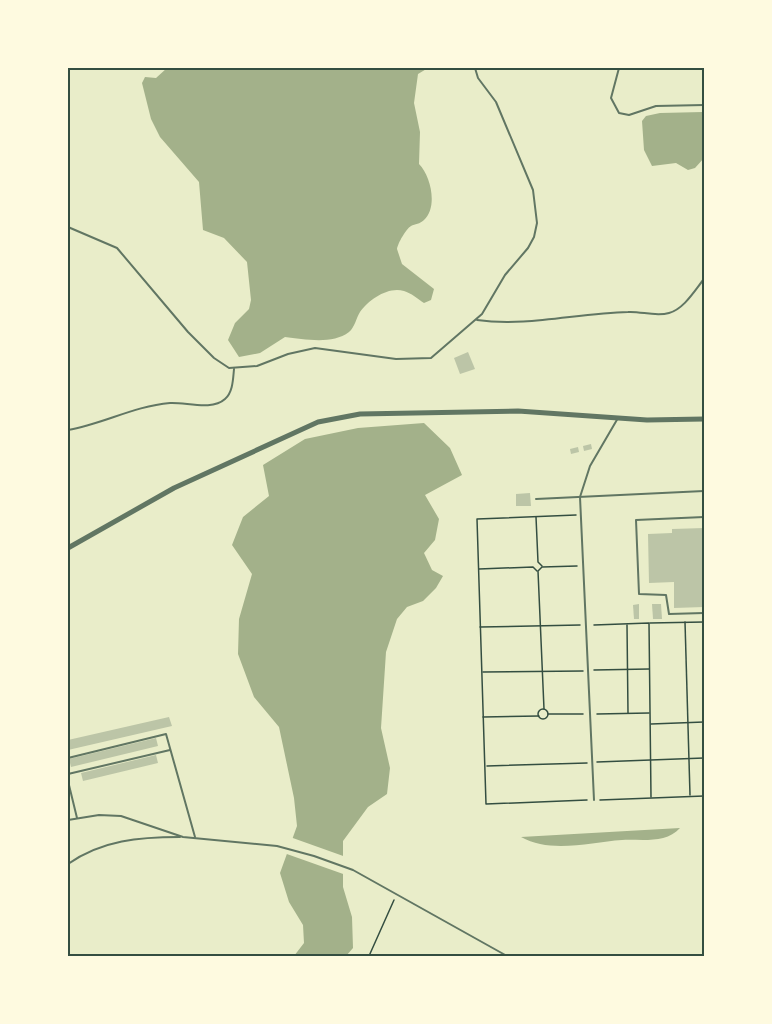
<svg xmlns="http://www.w3.org/2000/svg" width="772" height="1024" font-family="'Crimson Pro',serif">
	<rect width="100%" height="100%" fill="#e9edc9"/>
	<g fill="#a3b18a">
		<path d="M167,68h261l-10,6 -4,29 6,29 -1,32c12,12 19,43 5,56 -4,4 -9,4 -13,6 -5,3 -13,17 -14,23l5,15 32,25 -3,11 -7,3c-6,-4 -13,-10 -20,-12 -15,-5 -35,8 -44,21 -4,6 -5,15 -11,20 -17,13 -45,7 -64,5l-25,16 -21,4 -11,-17 7,-17 14,-14 2,-9 -4,-38 -23,-24 -21,-8 -4,-48 -39,-45 -9,-18 -9,-36 3,-6 11,1z"/>
		<path d="M703,112l1,46 -9,10 -7,2 -12,-7 -24,3 -8,-16 -2,-29 4,-5 14,-3z"/>
		<path d="M424,423l26,25 12,27 -37,20 14,24 -4,21 -11,13 8,17 11,6 -7,12 -13,13 -16,6 -10,12 -11,33 -5,76 9,40 -3,26 -19,13 -25,34v46l9,30 1,31 -7,8h-52l10,-13 -1,-18 -14,-23 -9,-29 17,-47 -3,-28 -15,-71 -25,-30 -16,-43 1,-35 13,-45 -20,-29 11,-28 26,-21 -6,-31 42,-26 53,-11z"/>
		<path d="M680,828c-14,16 -38,11 -58,12 -31,2 -71,14 -101,-3z"/>
	</g>
	<path fill="#e9edc9" d="M290,837l56,20v18l-62,-22z"/>
	<g fill="#bcc5a7">
		<path d="M468,352l7,17 -15,5 -6,-16z"/>
		<path d="M591,444l1,5 -8,2 -1,-5z"/>
		<path d="M578,447l1,5 -8,2 -1,-5z"/>
		<path d="M530,493l1,13h-15v-12z"/>
		<path d="M704,528v79l-30,1v-26l-25,1 -1,-49 24,-1v-4z"/>
		<path d="M639,604v15h-5l-1,-14z"/>
		<path d="M652,604h9l1,15h-9z"/>
		<path d="M169,717l3,9 -104,24v-10z"/>
		<path d="M156,738l2,8 -87,21 -2,-8z"/>
		<path d="M156,755l2,8 -75,18 -2,-8z"/>
	</g>
	<g fill="none" stroke-linecap="round" stroke-linejoin="round">
		<g stroke="#344e41" stroke-width="1.5">
			<path d="M576,515l-99,4 9,285 101,-4"/>
			<path d="M536,517l2,45 4,4"/>
			<path d="M479,569l54,-2 4,4"/>
			<path d="M685,622l5,173"/>
			<path d="M650,623l54,-1"/>
			<path d="M594,625l55,-2 2,174"/>
			<path d="M627,625l1,88"/>
			<path d="M480,627l100,-2"/>
			<path d="M594,670l55,-1"/>
			<path d="M483,672l100,-1"/>
			<path d="M544,709l-6,-138 4,-4 35,-1"/>
			<circle cx="543" cy="714" r="5"/>
			<path d="M548,714h35"/>
			<path d="M597,714l52,-1"/>
			<path d="M483,717l56,-1"/>
			<path d="M651,724l53,-2"/>
			<path d="M597,762l107,-4"/>
			<path d="M487,766l100,-3"/>
			<path d="M600,800l104,-4"/>
			<path d="M369,956l25,-56"/>
		</g>
		<g stroke="#617663" stroke-width="2">
			<path d="M619,68l-8,30 8,15 10,2 27,-9 48,-1"/>
			<path d="M68,227l49,21 71,84 26,26 15,10 28,-2 31,-12 27,-6 81,11 35,-1 51,-44 23,-39 23,-27 6,-11 3,-14 -4,-33 -37,-88 -18,-24 -3,-10"/>
			<path d="M477,320c50,7 100,-7 151,-8 13,-1 27,5 41,1 15,-4 26,-23 35,-34"/>
			<path d="M68,430c35,-6 66,-24 102,-27 16,-1 42,8 55,-4 8,-7 8,-20 9,-30"/>
			<path d="M536,499l168,-8"/>
			<path d="M704,517l-68,3 3,74 27,1 3,19 35,-1"/>
			<path d="M68,758l98,-24 29,103"/>
			<path d="M68,774l102,-24"/>
			<path d="M68,781l9,37"/>
			<path d="M594,800l-14,-303 10,-31 28,-48"/>
			<path d="M68,820l31,-5 22,1 62,21 94,9 37,10 39,14 154,86"/>
			<path d="M68,864c34,-24 72,-27 112,-27"/>
		</g>
		<path stroke="#617663" stroke-width="5" d="M68,548l106,-60 144,-66 42,-8 158,-3 129,9 57,-1"/>
	</g>
	<rect width="772" height="1024" fill="none" stroke="#fefae0" stroke-width="138"/>
	<rect x="69" y="69" width="634" height="886" fill="none" stroke="#344e41" stroke-width="2"/>
</svg>
